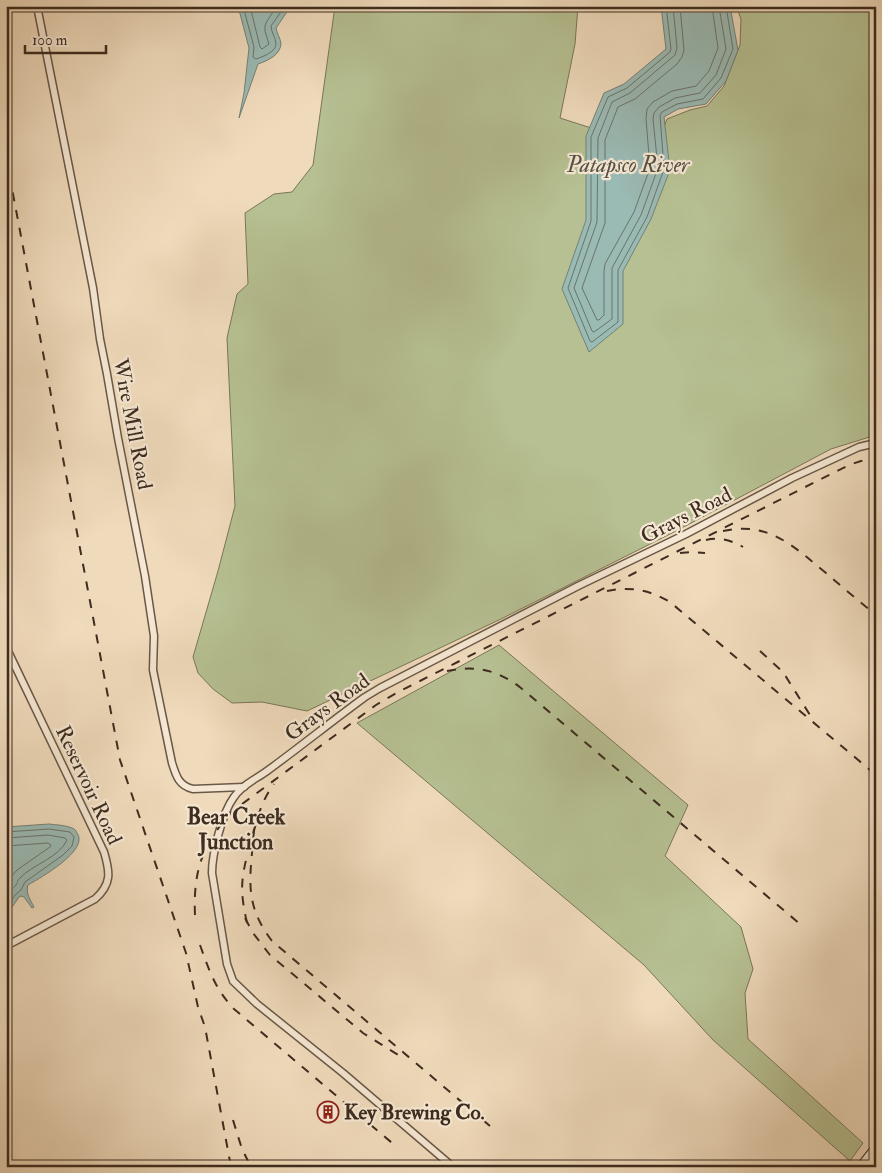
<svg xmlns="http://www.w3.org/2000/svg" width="882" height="1173" font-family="'IM FELL Double Pica',serif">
	<rect width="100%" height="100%" fill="#efdabb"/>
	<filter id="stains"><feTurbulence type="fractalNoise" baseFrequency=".004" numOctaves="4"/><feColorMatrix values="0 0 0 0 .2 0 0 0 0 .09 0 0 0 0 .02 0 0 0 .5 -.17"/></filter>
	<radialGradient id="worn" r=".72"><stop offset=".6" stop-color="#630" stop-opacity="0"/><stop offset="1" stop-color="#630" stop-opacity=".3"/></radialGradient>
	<g fill="#b6c092" stroke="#7a7658">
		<path d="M335,6h243l-3,38 -15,74 28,9 72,10 7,-18 23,-9 17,-4 17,-20 16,-41 1,-26 -5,-13h140v429l-45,14 -155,82 -175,88 -194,92 -45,-9 -30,1 -19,-14 -15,-16 -5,-16 25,-86 17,-65 -8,-168 10,-44 11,-10 -3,-71 29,-19 18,-2 21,-27z"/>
		<path d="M499,645l189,160 -23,51 76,71 12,42 -8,24 3,46 115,104 -13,18 -137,-121 -69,-75 -287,-242z"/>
	</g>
	<g fill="#9abab4" stroke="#758178">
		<path d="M238,6h53l-15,22c1,5 4,10 5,15 0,12 -14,18 -23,21l-19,54 5,-25 5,-45z"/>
		<path d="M661,6h69l8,44 -12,31 -20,23 -28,5 -14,8 6,53 -19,49 -28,52v53l-34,28 -27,-63 24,-69v-84l18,-43 20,-9 42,-35z"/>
		<path d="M49,824c7,1 16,1 23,4 1,0 5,3 5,5 13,17 -37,45 -49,52 -3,8 3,16 6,22l-2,1 -8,-11 -3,-1 -2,1 -13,19v-89z"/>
	</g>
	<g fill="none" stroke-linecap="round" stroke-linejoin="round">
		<g stroke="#6c736a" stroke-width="1">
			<path d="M243,6l11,41 -1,10 3,2c6,-2 20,-7 20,-15 0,-6 -5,-12 -5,-18l14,-20"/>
			<path d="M250,6l10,41 2,2 7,-5 -4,-13v-5l2,-5 10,-15"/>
			<path d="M666,6l5,43 -1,3 -43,36 -19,9 -17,40v84l-23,67 22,53 2,1 26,-20v-52l29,-53 17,-48 -4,-54 2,-3 15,-8 26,-5 18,-21 12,-29 -7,-43"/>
			<path d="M673,6l4,42 -2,7 -45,38 -18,9 -14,36 -1,84 -23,66 18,43 2,1 18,-13v-51l29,-53 17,-47 -5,-49 1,-6 5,-6 16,-9 25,-5 16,-18 10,-26 -7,-43"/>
			<path d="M680,6l4,44 -2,7 -5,7 -42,35 -17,8 -13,33v83l-23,65 15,32h2l5,-5v-44l1,-7 29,-52 16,-44 -4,-49 1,-10 6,-7 19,-11 24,-5 13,-15 9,-23 -6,-42"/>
			<path d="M6,832l43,-3 21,3 4,5 -2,9 -9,9 -38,27 -4,8 -6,5 -9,13"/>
			<path d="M6,838l42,-3 17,3 2,2c-8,18 -34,24 -47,38 -4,4 -1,2 -4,7 -3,4 -7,6 -10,12"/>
			<path d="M6,846l42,-3 3,2 -1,2 -33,23 -11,13"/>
		</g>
		<g stroke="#6a5846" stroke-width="9">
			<g id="minor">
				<path d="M37,6l56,282 7,51 7,35 11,64 27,138 9,60 -1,34 19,93c4,13 7,23 21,26l51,-2"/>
				<path d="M6,647l98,205c6,20 8,32 -9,47l-89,47"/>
				<path d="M453,1167l-110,-94 -86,-69 -24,-23 -6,-17 -15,-91c0,-19 10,-60 22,-76 8,-12 22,-18 33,-26 33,-24 65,-50 98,-74l15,-9 198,-102 108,-52 106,-56 67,-31 17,-4"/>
			</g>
		</g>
		<g stroke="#3d2c1f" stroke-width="11">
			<path id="secondary" d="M861,1167l15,-19"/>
		</g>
		<use href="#minor" stroke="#f5e7d3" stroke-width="6"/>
		<use href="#secondary" stroke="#f5e7d3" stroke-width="9"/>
		<g stroke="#3d2c1f" stroke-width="2" stroke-dasharray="9 9" stroke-linecap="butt">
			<path d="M6,157l114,603 66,193 12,54 7,20 26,140"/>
			<path d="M723,531c46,-10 70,15 103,42 16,14 33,28 50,42"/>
			<path d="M706,540c13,-3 25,0 37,7"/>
			<path d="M680,553l13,-1 12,1"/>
			<path d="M607,591c22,-5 43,-1 63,11l206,173"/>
			<path d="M760,651l23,21 27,43"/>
			<path d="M447,671c29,-6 51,-1 74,17l279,236"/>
			<path d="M254,829c-3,46 -12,73 18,112l218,185"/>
			<path d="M253,834c5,-18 9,-34 21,-50"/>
			<path d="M195,915c-2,-45 8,-73 39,-105l142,-105 22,-13 451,-227 12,-4 15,-3"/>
			<path d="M245,918l8,15 17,22 93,78 37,23"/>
			<path d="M247,923c-6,-28 -7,-39 0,-67"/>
			<path d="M200,945c9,25 15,44 34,64l164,139"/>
			<path d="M233,1120l9,29 9,18"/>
		</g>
	</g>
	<defs>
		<g id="building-ring" transform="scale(1.125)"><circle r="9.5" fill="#f5e7d3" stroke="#8f2418" stroke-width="1.5"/><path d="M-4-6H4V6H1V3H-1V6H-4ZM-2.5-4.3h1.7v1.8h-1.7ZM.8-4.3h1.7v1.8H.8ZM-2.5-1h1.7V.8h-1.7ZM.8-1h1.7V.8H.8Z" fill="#8f2418"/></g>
	</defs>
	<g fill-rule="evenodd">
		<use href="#building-ring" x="328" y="1112"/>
	</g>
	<g text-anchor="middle" stroke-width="4.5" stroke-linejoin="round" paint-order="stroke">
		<g font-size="21" fill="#3d2c1f" stroke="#f5e7d3">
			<text transform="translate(133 424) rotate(79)" y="7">Wire Mill Road</text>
			<text transform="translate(686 515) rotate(-27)" y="7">Grays Road</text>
			<text transform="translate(327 707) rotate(-36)" y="7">Grays Road</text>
			<text transform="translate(89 785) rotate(65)" y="7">Reservoir Road</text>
		</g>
		<g font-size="21" font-weight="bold" fill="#3d2c1f" stroke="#f5e7d3" text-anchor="start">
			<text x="344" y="1119">Key Brewing Co.</text>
		</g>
		<g font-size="22" font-style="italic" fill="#545044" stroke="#f5e7d3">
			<text x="628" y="172">Patapsco River</text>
		</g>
		<g font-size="22" font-weight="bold" fill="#3d2c1f" stroke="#f5e7d3">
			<text x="236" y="824">Bear Creek<tspan x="236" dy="25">Junction</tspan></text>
		</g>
	</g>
	<rect width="882" height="1173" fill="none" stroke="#efdabb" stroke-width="25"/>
	<rect x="8" y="8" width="867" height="1158" fill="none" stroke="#3d2c1f" stroke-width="2.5"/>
	<rect x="12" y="12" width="857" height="1148" fill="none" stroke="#3d2c1f"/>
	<path d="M25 45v8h81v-8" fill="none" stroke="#3d2c1f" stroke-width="2.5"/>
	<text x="32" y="45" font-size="15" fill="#3d2c1f" stroke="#f5e7d3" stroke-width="4" paint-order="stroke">100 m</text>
	<rect width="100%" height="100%" filter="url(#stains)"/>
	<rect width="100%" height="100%" fill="url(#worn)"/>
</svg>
